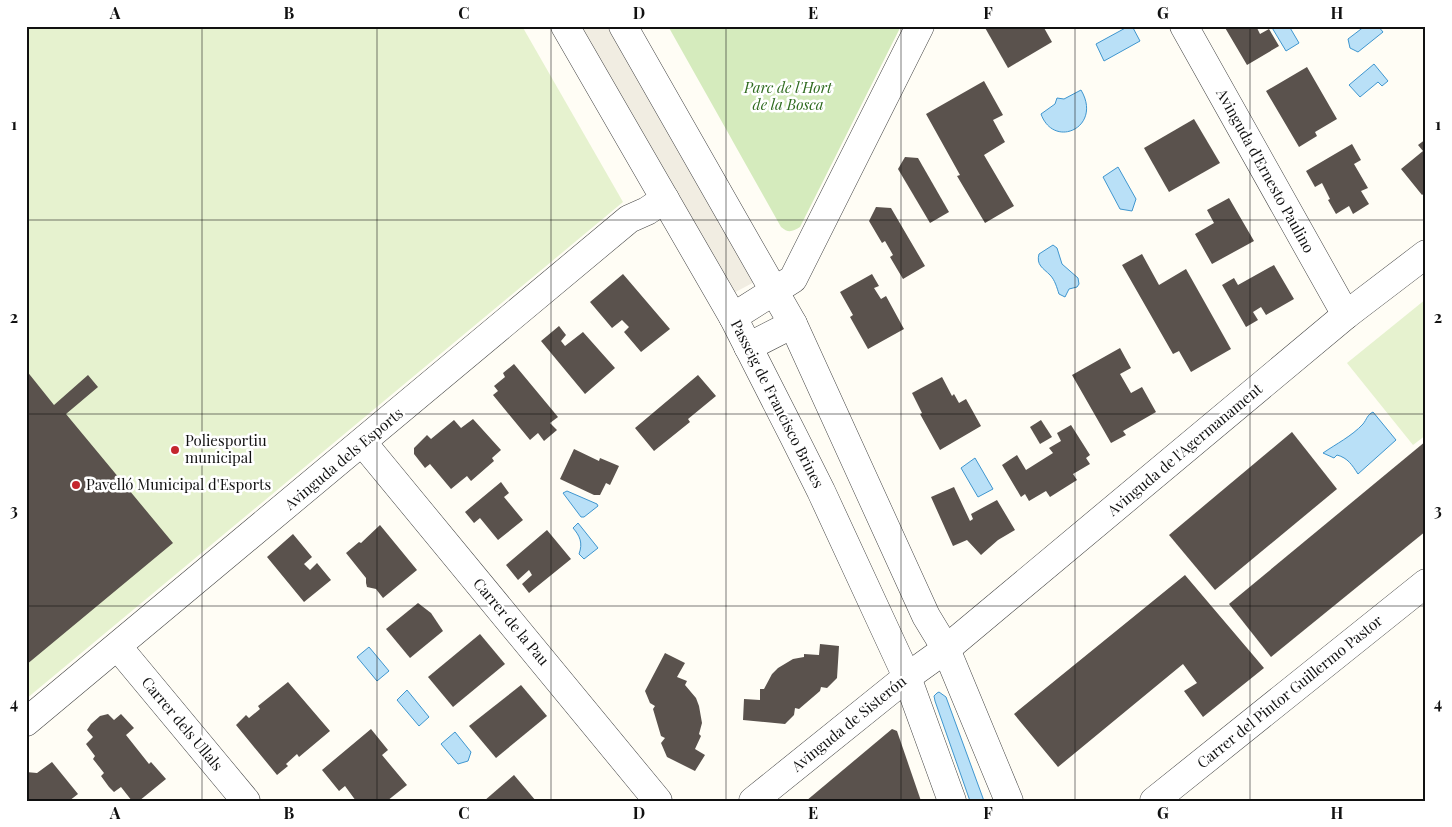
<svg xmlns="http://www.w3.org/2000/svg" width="1452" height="827" font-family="'Playfair Display',serif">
	<rect width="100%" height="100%" fill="#fffdf5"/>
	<path fill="#d5ebbd" d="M668,26h233l-101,201c-8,5 -12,6 -19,0z"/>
	<g fill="#e6f2cf">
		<path d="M26,26h496l101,176 -597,497z"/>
		<path d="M1426,299v136l-13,10 -66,-82z"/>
	</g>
	<path fill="#f1ede2" d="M575,26h39l144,254 -28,15z"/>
	<g fill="#b9e0f7" stroke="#3f96cf">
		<path d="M1129,26h3l8,15 -36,20 -8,-17z"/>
		<path d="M1271,26h18l10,17 -13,8z"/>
		<path d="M1365,26h13l5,6 -25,20 -8,-4 -2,-9z"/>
		<path d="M1374,64l14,17 -6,5 -4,-4 -18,15 -11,-12z"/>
		<path d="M1081,90c22,37 -27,60 -40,24l14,-10 2,-6 7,1z"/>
		<path d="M1118,167l18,32 -4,12 -12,-2 -17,-32z"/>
		<path d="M1053,245l4,3 5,16 16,14 1,6 -2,3 -8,2 -4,8 -6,-3c-2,-6 -4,-14 -9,-19 -7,-7 -14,-10 -11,-21z"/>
		<path d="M1373,412l23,28 -38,34c-6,-9 -10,-16 -21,-19l-3,3 -11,-5c13,-9 29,-17 40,-29 4,-5 4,-9 10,-12z"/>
		<path d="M975,458l18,31 -15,8 -17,-29z"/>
		<path d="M567,491l30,13 1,2 -14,11h-3l-18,-24z"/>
		<path d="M578,523l20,25 -14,11 -5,-5c4,-11 1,-18 -6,-26z"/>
		<path d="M369,647l20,24 -12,10 -20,-24z"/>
		<path d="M407,690l22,27 -10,9 -22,-26z"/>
		<path d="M939,692l7,5 38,104h-14l-35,-100 -1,-5 3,-3z"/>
		<path d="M455,732l16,20 -3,9 -10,3 -17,-20z"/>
	</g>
	<g fill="#5a524d">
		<path d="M984,26h59l9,16 -44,26z"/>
		<path d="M1224,26h32l4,8 9,-5 10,17 -32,19z"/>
		<path d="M1307,67l30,52 -22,13 2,4 -18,11 -33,-56z"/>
		<path d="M984,81l19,34 -10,5 12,22 -21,13 30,51 -29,17 -28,-47 3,-1 -34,-61z"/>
		<path d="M1194,119l26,44 -51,29 -25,-44z"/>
		<path d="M1426,139v53l-4,3 -21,-26 22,-18 -5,-6z"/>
		<path d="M1352,144l9,16 -7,4 14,24 -7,3 8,13 -16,10 -4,-8 -13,8 -8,-14 2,-1 -8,-16 -7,4 -9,-16z"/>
		<path d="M905,157l13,1 31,54 -19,11 -32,-54z"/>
		<path d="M1229,198l25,43 -42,23 -17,-30 19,-11 -7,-13z"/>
		<path d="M876,207l15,1 34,58 -22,13 -13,-22 3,-2 -8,-14 -3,2 -13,-22z"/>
		<path d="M1142,254l17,31 27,-16 45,80 -40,23 -12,-21 -6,3 -51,-89z"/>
		<path d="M1274,265l20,34 -28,16 -5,-8 -8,5 5,8 -12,7 -24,-42 12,-7 4,7z"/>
		<path d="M623,274l47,55 -29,23 -17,-20 5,-5 -7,-7 -10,8 -22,-26z"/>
		<path d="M872,274l7,12 -5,2 7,11 5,-3 18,33 -36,20 -18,-32 3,-2 -13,-23z"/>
		<path d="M559,326l7,9 -5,6 4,5 18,-14 32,36 -30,26 -44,-53z"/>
		<path d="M1120,348l11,20 -11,6 11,19 11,-6 14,25 -33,19 3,4 -15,8 -39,-68z"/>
		<path d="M514,364l44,53 -8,6 7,7 -13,11 -6,-8 -8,7 -37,-45 5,-4 -4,-5 11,-9 -2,-4z"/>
		<path d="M26,370l28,35 34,-30 10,12 -32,27 107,129 -147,122z"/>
		<path d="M698,375l18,21 -28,23 2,3 -36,29 -19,-23z"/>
		<path d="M942,377l10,19 2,-2 5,9 7,-4 15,27 -41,24 -20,-36 2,-1 -10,-20z"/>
		<path d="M473,419l28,31 -9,8 2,3 -23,20 -4,-5 -16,13 -21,-25 -5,4 -11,-14v-6l13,-13 4,4 23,-19 7,8z"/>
		<path d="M1041,420l11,17 -12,7 -10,-17z"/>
		<path d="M1071,425l19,30 -4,3 4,6 -17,10 4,6 -27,17 -4,-6 -17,10 -4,-7 -4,3 -19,-32 15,-10 9,15 27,-17 -4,-5 12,-7 -4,-8z"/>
		<path d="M1292,432l45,57 -122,101 -46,-55z"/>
		<path d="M1426,441v90l-155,126 -42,-53z"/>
		<path d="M574,449l25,12 1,-3 19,8 -9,19 -4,-2 -6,12h-6l-34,-16z"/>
		<path d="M501,482l8,11 -5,4 19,23 -25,20 -18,-22 -6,5 -9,-11z"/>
		<path d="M954,487l16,34 3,-2 -2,-5 26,-14 18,30 -17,10 -17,15 -14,-15 -14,6 -22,-49z"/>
		<path d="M380,525l37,45 -34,28 -7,-9 -9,-2 -1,-4v-5l-20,-25 13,-11 2,1z"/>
		<path d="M547,530l24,29 -42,34 -7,-9 10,-9 -3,-5 -11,10 -12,-15z"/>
		<path d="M293,534l19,23 -8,7 6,6 7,-7 14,17 -27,22 -37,-45z"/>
		<path d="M1185,575l79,93 -61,49 -19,-26 13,-8 -14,-19 -125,103 -44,-53z"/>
		<path d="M418,603l13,10 12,18 -33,27 -24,-29z"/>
		<path d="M480,634l25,30 -52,43 -25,-30z"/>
		<path d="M820,644l19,2 -2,32 -10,10 -6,-1 -1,4 -21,18 -4,-1 -1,7 -9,9 -42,-4 1,-21 16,1v-11h4l8,-15 6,-6 15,-9 11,-2v-3l15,1z"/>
		<path d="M665,653l20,10 -8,14 10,4 -2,4 11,13 3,8 3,17 -3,11 2,2 -6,13 10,6 -10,16 -28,-14 -6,-14 4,-5 -4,-2 -8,-27 2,-3 -5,-3 -5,-12z"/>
		<path d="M288,682l42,49 -31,26 -2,-3 -11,10 2,2 -11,9 -41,-50 10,-10 3,3 11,-9 -2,-3z"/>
		<path d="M521,685l26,31 -51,42 -27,-32z"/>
		<path d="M108,714l6,6 7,-6 13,14 -8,7 23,29 2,-2 15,17 -27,22h-7l-11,-14 -7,5 -5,-5 -8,-11 3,-3 -11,-14 2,-3 -9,-12 7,-7 -6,-7 4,-6 9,-8z"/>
		<path d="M371,729l17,21 -6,5 25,30 -20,16h-31l-11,-15 -6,5 -17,-21z"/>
		<path d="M892,729l5,2 24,70h-115z"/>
		<path d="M52,762l26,32 -9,7h-43v-29l11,1z"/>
		<path d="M514,775l22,26h-52z"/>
	</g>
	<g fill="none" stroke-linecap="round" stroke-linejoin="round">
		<g stroke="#444" stroke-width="29">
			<g id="minor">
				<path d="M565,26l168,291 60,118 28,56 86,186 45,124"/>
				<path d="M623,26l170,298 133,292 20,33 63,152"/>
				<path d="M1184,26l162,289"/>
				<path d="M733,317l60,-38 127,-253"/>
				<path d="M748,347l45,-23"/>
				<path d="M363,443l295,358"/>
				<path d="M118,647l128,154"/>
				<path d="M26,722l603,-503 18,-8 18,-12"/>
				<path d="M753,801l154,-124 39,-28 400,-334 80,-61"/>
				<path d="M1154,801l272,-218"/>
			</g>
		</g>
		<use href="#minor" stroke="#fff" stroke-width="28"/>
	</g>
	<path fill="none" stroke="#111" stroke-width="1" stroke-opacity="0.55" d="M202,26v775M377,26v775M551,26v775M726,26v775M901,26v775M1075,26v775M1250,26v775M26,220h1400M26,414h1400M26,606h1400"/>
	<g fill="#c4262e" stroke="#fff" stroke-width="2">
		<circle cx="175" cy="450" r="5"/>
		<circle cx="76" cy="485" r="5"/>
	</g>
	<g text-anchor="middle" stroke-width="5" stroke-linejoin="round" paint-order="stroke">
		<g font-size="15" font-style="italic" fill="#2f6b1f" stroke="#fff">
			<text x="788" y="93">Parc de l'Hort<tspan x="788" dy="17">de la Bosca</tspan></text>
		</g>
		<g font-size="15" fill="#111" stroke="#fff">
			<text transform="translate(1265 171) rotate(61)" y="5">Avinguda d'Ernesto Paulino</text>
			<text transform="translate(777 404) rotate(63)" y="5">Passeig de Francisco Brines</text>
			<text transform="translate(1185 450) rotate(-40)" y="5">Avinguda de l'Agermanament</text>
			<text transform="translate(344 459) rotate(-40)" y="5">Avinguda dels Esports</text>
			<text transform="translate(511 622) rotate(50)" y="5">Carrer de la Pau</text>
			<text transform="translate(1290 692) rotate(-39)" y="5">Carrer del Pintor Guillermo Pastor</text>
			<text transform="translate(182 724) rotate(50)" y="5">Carrer dels Ullals</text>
			<text transform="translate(849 724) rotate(-39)" y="5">Avinguda de Sisterón</text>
		</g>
		<g font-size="15" fill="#111" stroke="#fff" text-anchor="start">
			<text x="185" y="446">Poliesportiu<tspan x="185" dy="17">municipal</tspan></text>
			<text x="86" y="490">Pavelló Municipal d'Esports</text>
		</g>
	</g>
	<rect width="1452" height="827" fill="none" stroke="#ffffff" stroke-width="55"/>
	<rect x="28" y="28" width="1396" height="772" fill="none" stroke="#111" stroke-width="2"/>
	<g font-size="16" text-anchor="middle" font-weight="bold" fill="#111">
		<text x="115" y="19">A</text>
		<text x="289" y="19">B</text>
		<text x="464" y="19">C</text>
		<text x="639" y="19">D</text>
		<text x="813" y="19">E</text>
		<text x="988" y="19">F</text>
		<text x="1163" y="19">G</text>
		<text x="1337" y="19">H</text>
		<text x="14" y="130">1</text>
		<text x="1438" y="130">1</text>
		<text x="14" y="323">2</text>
		<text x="1438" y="323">2</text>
		<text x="14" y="516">3</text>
		<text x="1438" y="516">3</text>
		<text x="14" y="709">4</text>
		<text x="1438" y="709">4</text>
		<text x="115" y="819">A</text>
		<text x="289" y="819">B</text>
		<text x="464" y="819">C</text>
		<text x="639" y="819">D</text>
		<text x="813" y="819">E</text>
		<text x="988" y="819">F</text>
		<text x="1163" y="819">G</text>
		<text x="1337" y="819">H</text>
	</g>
</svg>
